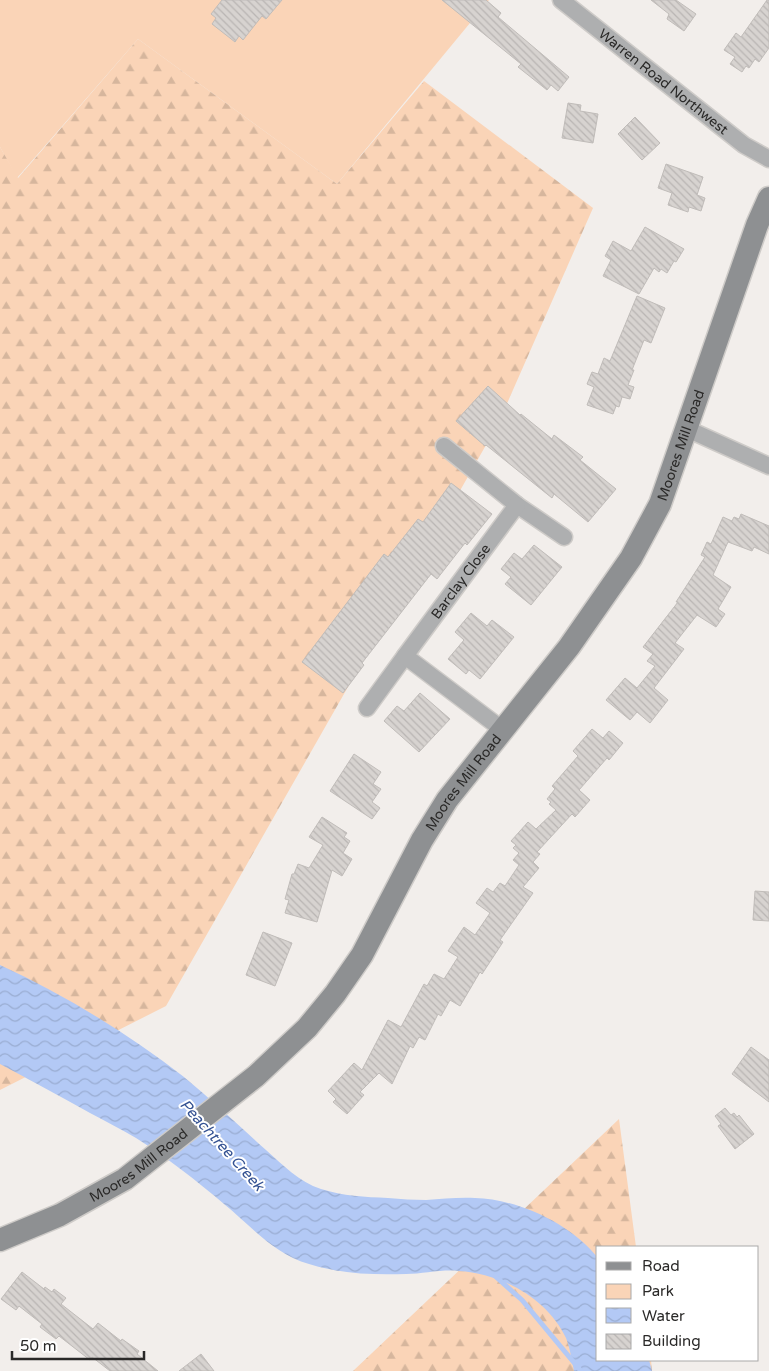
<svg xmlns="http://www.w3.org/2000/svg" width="769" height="1371" font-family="'Varela Round',sans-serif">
	<defs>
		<pattern id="forest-firs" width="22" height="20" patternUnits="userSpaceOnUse" patternTransform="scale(1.25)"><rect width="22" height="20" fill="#fad4b7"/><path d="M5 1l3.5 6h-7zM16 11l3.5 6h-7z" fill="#d6b69d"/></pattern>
		<pattern id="water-waves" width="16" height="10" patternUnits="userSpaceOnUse" patternTransform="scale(1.25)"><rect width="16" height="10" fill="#b3c9f5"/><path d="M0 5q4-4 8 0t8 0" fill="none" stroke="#9aadd2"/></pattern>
		<pattern id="building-back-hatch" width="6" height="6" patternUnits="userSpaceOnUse" patternTransform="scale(1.25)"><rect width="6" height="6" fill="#d7d3d0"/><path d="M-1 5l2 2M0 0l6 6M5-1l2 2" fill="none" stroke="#b9b5b3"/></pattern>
	</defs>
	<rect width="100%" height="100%" fill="#f2eeeb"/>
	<path fill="#fad4b7" d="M0,0h489l-152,184 -199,-145 -121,139 -17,-31z"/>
	<g fill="url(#forest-firs)">
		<path d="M138,39l199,145 87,-103 169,127 -95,216 -332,582 -166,84v-943l18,31z"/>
		<path d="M619,1119l17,128h-38v113h53l1,11h-299z"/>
	</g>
	<path fill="url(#water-waves)" d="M0,965c65,30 127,68 184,112 28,23 55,49 82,73 17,15 33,32 55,39 22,7 44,8 67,9 13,1 26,2 38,2 16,-1 33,-3 49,-2 43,1 96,26 123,60v102h51l3,11h-78c-2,-10 -4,-23 -8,-33 -19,-40 -64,-64 -107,-67 -18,-2 -35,3 -53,3 -33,1 -65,0 -97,-10 -35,-10 -58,-38 -85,-60 -28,-24 -57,-46 -88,-66 -15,-9 -31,-17 -46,-25 -30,-17 -60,-33 -90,-49z"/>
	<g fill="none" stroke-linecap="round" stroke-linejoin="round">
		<path stroke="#b3c9f5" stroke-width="5" d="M495,1276l27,24 59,71"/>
	</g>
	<g fill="url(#building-back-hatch)" stroke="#c0bcb9">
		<path d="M222,0h60l-16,19 -4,-3 -19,24 -4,-4 -4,6 -23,-18 4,-6 -5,-4z"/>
		<path d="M442,0h44l15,13 -3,4 71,60 -11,14 -7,-6 -4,5 -29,-23 3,-3z"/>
		<path d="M651,0h25l20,14 -12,17 -17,-12 2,-5z"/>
		<path d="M767,0h2v48l-10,14 -4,-3 -6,9 -3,-2 -4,6 -12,-8 5,-7 -11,-7 12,-17 5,4z"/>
		<path d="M568,103l13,2 -1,6 18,3 -5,29 -31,-5z"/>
		<path d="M635,117l25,26 -18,17 -24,-26z"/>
		<path d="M666,164l37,13 -6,18 8,3 -4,13 -12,-4 -1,5 -20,-7 4,-12 -14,-5z"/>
		<path d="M645,227l39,22 -8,13 -2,-1 -7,12 -6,-4 -2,3 -5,-4 -15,26 -36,-18 8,-16 -6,-4 8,-15 18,10z"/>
		<path d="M637,296l28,12 -14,35 -7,-3 -12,30h2l-6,15 6,2 -4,12 -8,-2 -3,10 -3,-1 -3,8 -26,-9 7,-18 -7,-3 5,-12 6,2 6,-16 6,3z"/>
		<path d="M488,386l32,29 1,-1 31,25 2,-4 29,22 -3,3 36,29 -28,33 -34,-28 -2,4 -66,-53 -1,1 -29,-25z"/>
		<path d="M451,483l41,31 -25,31 -2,-2 -28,36 -6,-5 -69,89 2,2 -21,28 -41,-31 82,-108 4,3 30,-38 5,3z"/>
		<path d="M741,514l28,12v28l-15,-7 -2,4 -24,-9 -15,33 18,12 -13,22 7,5 -9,13 -19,-12 -22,28 9,6 -30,39 14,12 -18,23 -13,-11 -7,8 -24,-20 19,-22 12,10 18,-22 -8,-5 6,-7 -10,-7 35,-45h-2l29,-45 -4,-2 6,-13 4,2 12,-27 9,4 2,-4 5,2z"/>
		<path d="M534,545l28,22 -31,38 -26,-21 6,-7 -10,-8 13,-16 8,6z"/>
		<path d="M471,613l16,13 5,-6 22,17 -34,42 -11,-9 -3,4 -18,-15 16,-19 -9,-8z"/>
		<path d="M420,693l30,26 -31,33 -35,-31 13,-15 7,5z"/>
		<path d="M592,729l11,9 6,-7 14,12 -14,17 -2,-2 -28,32 11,10 -15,17 -3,-3 -35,38 3,2 -7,8 6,6 -16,19 10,6 -33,47 3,2 -21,32 -2,-2 -20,34 -10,-6 -9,16 -3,-2 -13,26 -6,-3 -6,11 -3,-2 -18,38 -13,-11 -19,19 4,3 -17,19 -14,-12 3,-3 -8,-8 26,-28 8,7 26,-50 13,7 23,-43 3,2 7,-12 10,5 14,-22 -10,-6 16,-24 11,8 15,-22 -14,-10 11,-15 6,4 7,-9 5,3 14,-21 -6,-5 6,-7 -6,-5 3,-3 -5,-4 17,-19 8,7 20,-19 -7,-6 2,-2 -4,-3 8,-10 -3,-3 26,-30 -5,-5z"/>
		<path d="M354,754l27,18 -8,12 8,5 -9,13 8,6 -8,11 -42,-28z"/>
		<path d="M322,817l25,16 -3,4 6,4 -7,12 9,6 -10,17 -10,-6 -15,52 -32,-9 4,-13 -4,-1 7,-25h2l4,-10 11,4 14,-23 -14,-8z"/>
		<path d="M755,891l14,1v29l-16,-1z"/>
		<path d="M263,932l29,11 -17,43 -29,-11z"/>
		<path d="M751,1047l18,13v42l-37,-28z"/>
		<path d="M725,1108l6,7 3,-2 3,4 2,-2 15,19 -19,15 -17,-23 3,-2 -6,-8z"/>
		<path d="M22,1272l22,17 1,-2 7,5 2,-3 12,9 -5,6 32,25 5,-6 23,18 1,-2 17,12 -2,3 21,17h-48l-18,-14 -2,3 -31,-24 -3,3 -16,-12 2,-3 -23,-18 -3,4 -15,-11z"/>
		<path d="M201,1354l13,17h-35z"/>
	</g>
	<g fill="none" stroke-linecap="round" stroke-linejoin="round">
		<g stroke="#cecbc8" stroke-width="19">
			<g id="street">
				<path id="s1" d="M561,0l183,145 25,14"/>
				<path d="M685,428l84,38"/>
				<path d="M444,446l73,59 47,32"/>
				<path d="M367,708l38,-52"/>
				<path id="s2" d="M503,730l-98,-74 112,-151"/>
			</g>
		</g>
		<g stroke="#cecbc8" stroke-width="25">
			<g id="secondary">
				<path id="s3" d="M0,1240l60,-25 65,-36 131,-103 51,-48 28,-34 27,-39 60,-115 25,-40 122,-153 62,-89 29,-54 97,-279 12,-27"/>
			</g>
		</g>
		<use href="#street" stroke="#aeafb0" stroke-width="16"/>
		<use href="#secondary" stroke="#8e9092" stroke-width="22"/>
	</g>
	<g text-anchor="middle" stroke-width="4" stroke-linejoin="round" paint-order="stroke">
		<g font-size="14" fill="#2a2928" stroke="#fff">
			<text dy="5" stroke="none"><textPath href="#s1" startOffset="131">Warren Road Northwest</textPath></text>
			<text dy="5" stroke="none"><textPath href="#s3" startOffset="1072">Moores Mill Road</textPath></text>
			<text dy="5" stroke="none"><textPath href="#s2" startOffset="216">Barclay Close</textPath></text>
			<text dy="5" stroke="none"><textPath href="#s3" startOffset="668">Moores Mill Road</textPath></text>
			<text dy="5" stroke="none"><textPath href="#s3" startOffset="158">Moores Mill Road</textPath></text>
		</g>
		<g font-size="15" font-style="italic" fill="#335192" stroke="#fff">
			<text transform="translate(222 1145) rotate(48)" y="5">Peachtree Creek</text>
		</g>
	</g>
	<rect x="596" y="1246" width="162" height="115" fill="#ffffff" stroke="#aaa9a9"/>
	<rect x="606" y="1262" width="25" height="8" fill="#8e9092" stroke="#aaa9a9"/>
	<text x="642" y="1271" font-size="15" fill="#2a2928">Road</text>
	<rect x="606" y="1284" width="25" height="15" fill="#fad4b7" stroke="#aaa9a9"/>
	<text x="642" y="1296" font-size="15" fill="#2a2928">Park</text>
	<rect x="606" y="1308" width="25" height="15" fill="url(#water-waves)" stroke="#aaa9a9"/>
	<text x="642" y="1321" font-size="15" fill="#2a2928">Water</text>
	<rect x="606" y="1334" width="25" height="15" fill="url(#building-back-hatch)" stroke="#aaa9a9"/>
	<text x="642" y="1346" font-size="15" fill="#2a2928">Building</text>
	<path d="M12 1351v8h132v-8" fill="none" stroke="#2a2928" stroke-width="2.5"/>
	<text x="20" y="1351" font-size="15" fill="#2a2928" stroke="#ffffff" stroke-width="4" paint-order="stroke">50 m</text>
</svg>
